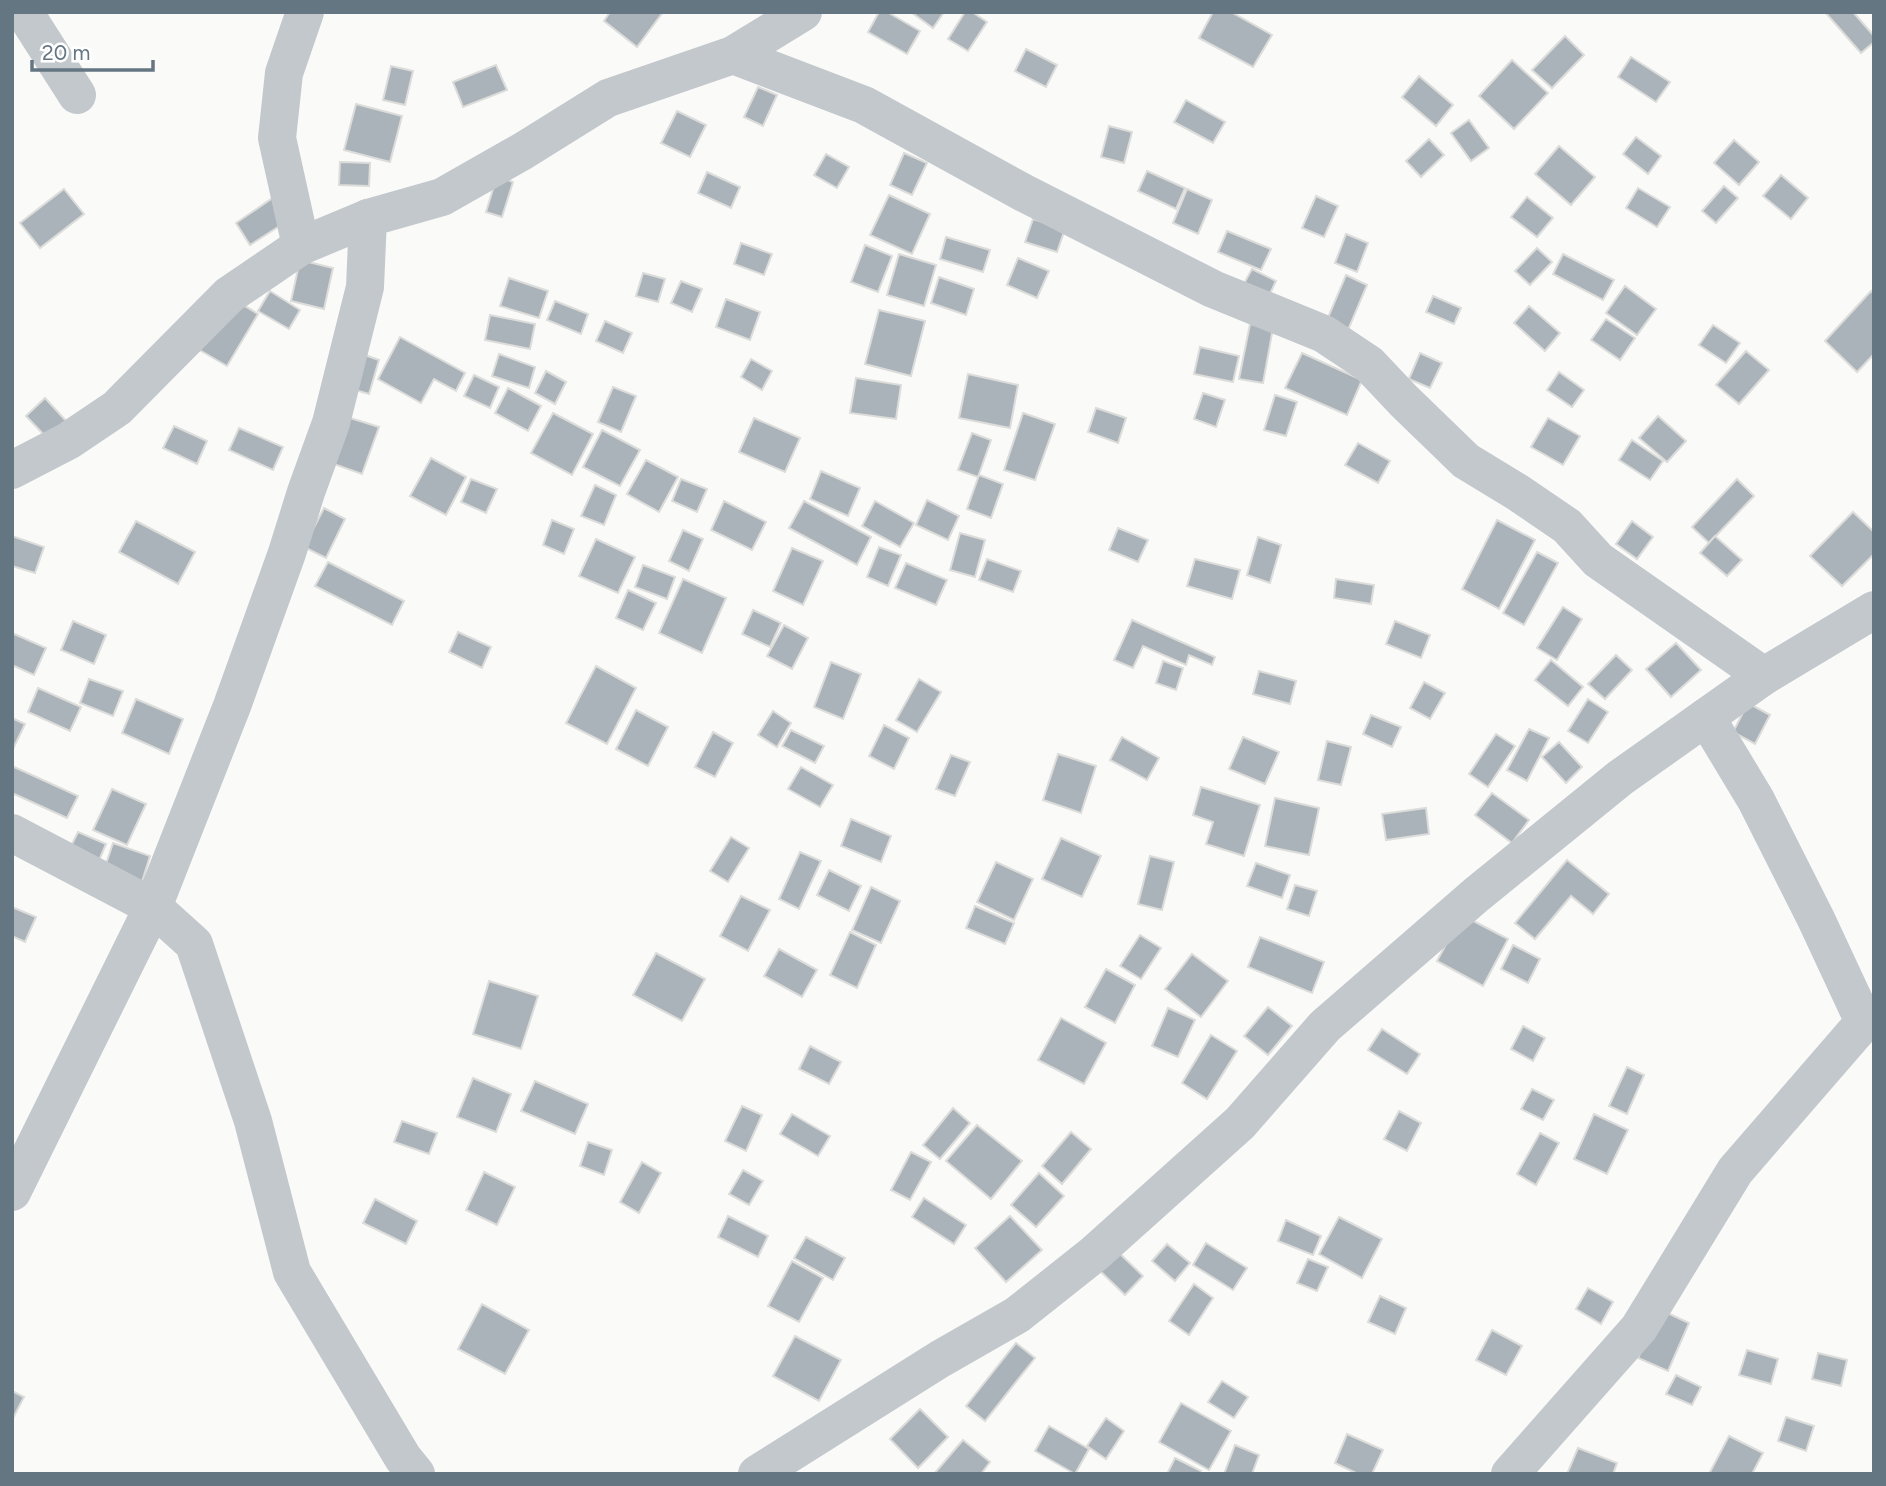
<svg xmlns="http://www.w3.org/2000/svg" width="1886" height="1486" font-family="Figtree,sans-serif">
	<rect width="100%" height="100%" fill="#fafaf8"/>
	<g fill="#aab3b9" stroke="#dcdcda" stroke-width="2">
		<path d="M610,12h53l-26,35 -33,-26z"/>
		<path d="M879,12h8l33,19 -13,23 -39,-22z"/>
		<path d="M911,12h33l-11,16z"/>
		<path d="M965,12h7l15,10 -19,29 -20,-12z"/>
		<path d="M1213,12h18l41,23 -19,32 -54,-29z"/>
		<path d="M1825,12h28l21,24v6l-13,11z"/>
		<path d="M1565,36l19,19 -32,33 -20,-18z"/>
		<path d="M1026,49l31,16 -11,22 -31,-16z"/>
		<path d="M1631,57l39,25 -14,20 -38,-25z"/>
		<path d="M1512,60l36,33 -34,36 -35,-33z"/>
		<path d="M496,65l11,25 -44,17 -10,-25z"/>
		<path d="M391,66l22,5 -8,34 -22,-5z"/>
		<path d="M1419,76l34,29 -17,21 -34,-29z"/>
		<path d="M758,87l19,8 -14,31 -19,-9z"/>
		<path d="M1186,100l39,22 -12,21 -39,-21z"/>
		<path d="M356,104l46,12 -12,46 -46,-12z"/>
		<path d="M677,111l29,14 -16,32 -29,-14z"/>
		<path d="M1469,120l20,28 -18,13 -20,-28z"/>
		<path d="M1109,126l23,6 -8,31 -23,-6z"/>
		<path d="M1636,137l25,19 -13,18 -25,-20z"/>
		<path d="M1429,139l15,16 -23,22 -15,-16z"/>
		<path d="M1734,140l25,22 -20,23 -25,-22z"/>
		<path d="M1559,146l36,31 -24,28 -36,-31z"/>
		<path d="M904,153l23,10 -15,32 -22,-10z"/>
		<path d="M826,154l23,13 -12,21 -23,-13z"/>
		<path d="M340,162l30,1 -1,23 -30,-1z"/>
		<path d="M1147,171l38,17 -9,21 -38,-18z"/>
		<path d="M707,172l33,15 -9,21 -33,-15z"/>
		<path d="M1781,175l27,23 -17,21 -28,-23z"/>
		<path d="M497,176l16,6 -11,35 -16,-5z"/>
		<path d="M1724,186l14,12 -22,25 -14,-12z"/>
		<path d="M1638,188l32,19 -13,20 -31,-19z"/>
		<path d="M64,189l20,25 -44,34 -20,-25z"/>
		<path d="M1187,189l25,11 -14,34 -25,-11z"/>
		<path d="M277,195l15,23 -42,27 -14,-22z"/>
		<path d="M889,195l41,19 -18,40 -42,-19z"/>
		<path d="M1316,196l22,10 -14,31 -22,-9z"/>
		<path d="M1527,197l26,21 -16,19 -26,-20z"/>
		<path d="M1033,219l32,10 -8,23 -32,-10z"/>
		<path d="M1227,231l44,18 -10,21 -43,-18z"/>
		<path d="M1346,234l22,9 -11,29 -22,-9z"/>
		<path d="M946,237l44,13 -7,22 -43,-13z"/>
		<path d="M741,243l31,11 -8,21 -30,-11z"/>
		<path d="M865,245l27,11 -14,36 -27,-10z"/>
		<path d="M1537,248l15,14 -22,23 -15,-14z"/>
		<path d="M899,254l37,11 -12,41 -37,-11z"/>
		<path d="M1563,254l51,26 -11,20 -50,-26z"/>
		<path d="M1018,258l31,13 -12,27 -30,-13z"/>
		<path d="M300,260l33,8 -9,41 -33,-8z"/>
		<path d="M1252,269l24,12 -10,21 -25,-13z"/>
		<path d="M643,273l22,6 -7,23 -22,-6z"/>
		<path d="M1346,275l21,10 -19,45 -21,-10z"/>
		<path d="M939,277l35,12 -8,26 -35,-12z"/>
		<path d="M509,278l39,13 -9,27 -39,-12z"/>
		<path d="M681,281l21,8 -10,23 -21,-9z"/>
		<path d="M1625,286l31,23 -19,26 -31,-22z"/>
		<path d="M270,291l30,19 -11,19 -31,-18z"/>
		<path d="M1871,291l3,3v60l-17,18 -32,-31z"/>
		<path d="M222,292l36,22 -31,52 -36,-21z"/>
		<path d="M1433,296l28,12 -7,16 -28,-12z"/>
		<path d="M726,299l34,13 -10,28 -34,-13z"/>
		<path d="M555,301l33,13 -7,20 -34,-14z"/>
		<path d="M1529,306l31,27 -15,18 -31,-28z"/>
		<path d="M879,310l46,11 -14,55 -46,-12z"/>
		<path d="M490,315l45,9 -5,25 -45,-9z"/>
		<path d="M1606,319l29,19 -15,22 -29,-20z"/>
		<path d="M605,321l27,12 -9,20 -27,-12z"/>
		<path d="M1250,324l23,4 -10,55 -24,-4z"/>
		<path d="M1713,325l27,18 -14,20 -27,-18z"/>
		<path d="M400,337l65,36 -9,18 -22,-12 -13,24 -43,-24z"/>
		<path d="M1200,347l39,9 -6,26 -39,-8z"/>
		<path d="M353,351l26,9 -10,34 -27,-8z"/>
		<path d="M1746,351l23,19 -30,34 -23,-19z"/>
		<path d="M1302,353l60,27 -15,35 -62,-27z"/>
		<path d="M1420,353l22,10 -12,25 -21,-9z"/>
		<path d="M499,354l36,13 -6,21 -37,-12z"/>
		<path d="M751,359l21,12 -10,19 -21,-13z"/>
		<path d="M546,371l20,11 -11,22 -20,-11z"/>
		<path d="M1559,372l25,18 -12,17 -25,-17z"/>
		<path d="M968,374l50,11 -8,43 -51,-10z"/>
		<path d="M474,375l25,12 -9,21 -26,-12z"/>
		<path d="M856,378l45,7 -5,34 -46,-6z"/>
		<path d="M613,387l23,9 -15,36 -23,-10z"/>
		<path d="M508,388l33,18 -13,25 -33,-18z"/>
		<path d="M1203,393l22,7 -9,27 -22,-8z"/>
		<path d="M1275,395l22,7 -11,34 -22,-6z"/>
		<path d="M45,398l22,24 -19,17 -22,-23z"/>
		<path d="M1096,408l30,10 -8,25 -30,-11z"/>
		<path d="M553,413l40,21 -21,41 -41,-22z"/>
		<path d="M1023,413l32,11 -20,56 -31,-10z"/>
		<path d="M1658,416l28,25 -19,21 -28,-24z"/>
		<path d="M347,417l32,10 -17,47 -31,-11z"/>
		<path d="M754,418l46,20 -15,34 -46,-20z"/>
		<path d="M1548,418l32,18 -17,29 -32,-18z"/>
		<path d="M174,426l33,15 -10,23 -34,-16z"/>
		<path d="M239,428l44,19 -10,23 -44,-20z"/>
		<path d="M602,430l38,20 -20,36 -37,-19z"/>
		<path d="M972,433l19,7 -13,37 -20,-7z"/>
		<path d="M1632,440l31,21 -13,19 -31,-20z"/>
		<path d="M1358,443l32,18 -12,22 -33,-18z"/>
		<path d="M431,458l35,19 -20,38 -36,-19z"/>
		<path d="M646,460l32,17 -19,35 -32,-18z"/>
		<path d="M821,471l39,17 -12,28 -38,-17z"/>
		<path d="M979,475l24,9 -12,34 -24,-9z"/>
		<path d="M471,479l26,10 -11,24 -25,-11z"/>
		<path d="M681,479l26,10 -10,23 -25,-11z"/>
		<path d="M1737,479l17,17 -45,47 -17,-16z"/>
		<path d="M595,485l21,10 -12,30 -23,-9z"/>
		<path d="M927,500l32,16 -11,24 -32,-15z"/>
		<path d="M724,501l42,21 -14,28 -41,-20z"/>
		<path d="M804,501l67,36 -14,28 -68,-37z"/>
		<path d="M875,501l39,22 -14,24 -38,-21z"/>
		<path d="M324,508l21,11 -19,39 -22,-11z"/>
		<path d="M1853,512l21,20v22l-32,32 -32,-30z"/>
		<path d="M552,520l22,9 -10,25 -21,-9z"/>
		<path d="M1497,520l38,20 -36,69 -37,-20z"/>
		<path d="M136,521l59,31 -17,32 -59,-32z"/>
		<path d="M1632,521l21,16 -16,22 -21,-15z"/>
		<path d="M1118,528l30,12 -10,22 -29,-12z"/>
		<path d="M683,530l20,9 -14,32 -20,-10z"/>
		<path d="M960,533l25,7 -10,37 -25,-7z"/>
		<path d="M12,536l32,11 -9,26 -23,-7z"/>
		<path d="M1715,536l27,24 -15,16 -27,-23z"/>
		<path d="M1258,537l23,8 -11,38 -23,-8z"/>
		<path d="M596,539l39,18 -17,36 -39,-17z"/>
		<path d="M879,547l22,8 -13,31 -21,-9z"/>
		<path d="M792,548l31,13 -20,44 -30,-14z"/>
		<path d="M1537,552l21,11 -34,62 -21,-12z"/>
		<path d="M987,559l34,12 -8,21 -34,-12z"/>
		<path d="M1195,559l45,11 -8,29 -45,-13z"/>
		<path d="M328,562l76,39 -12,24 -77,-39z"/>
		<path d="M906,563l41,17 -11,25 -41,-17z"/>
		<path d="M643,565l32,12 -8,22 -32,-12z"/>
		<path d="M683,579l43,19 -24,55 -43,-20z"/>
		<path d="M1336,579l38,6 -3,19 -37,-6z"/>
		<path d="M628,590l28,13 -13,27 -27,-12z"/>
		<path d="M1563,607l19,12 -25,41 -20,-12z"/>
		<path d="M753,610l28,13 -11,24 -28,-13z"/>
		<path d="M1132,620l83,37 -3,8 -23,-10 -3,10 -43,-19 -10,22 -19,-8z"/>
		<path d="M73,621l33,14 -12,29 -33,-14z"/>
		<path d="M1395,621l35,14 -9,23 -35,-14z"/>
		<path d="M784,625l24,13 -16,31 -25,-13z"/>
		<path d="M458,632l33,15 -9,21 -33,-16z"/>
		<path d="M12,633l34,15 -12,27 -22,-10z"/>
		<path d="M1676,643l25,27 -30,27 -25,-28z"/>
		<path d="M1616,655l16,15 -27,29 -17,-15z"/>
		<path d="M1551,660l32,27 -15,19 -33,-26z"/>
		<path d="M1163,661l20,7 -7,22 -20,-7z"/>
		<path d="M831,662l30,12 -18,45 -29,-12z"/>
		<path d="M596,666l40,22 -29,56 -41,-21z"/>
		<path d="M1259,671l37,10 -6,23 -37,-10z"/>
		<path d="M89,679l34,12 -10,25 -33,-13z"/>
		<path d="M919,679l22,13 -24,40 -21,-12z"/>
		<path d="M1424,682l21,11 -15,26 -20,-11z"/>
		<path d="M38,688l43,19 -11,24 -42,-19z"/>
		<path d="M136,699l47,20 -14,35 -47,-21z"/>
		<path d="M1588,699l20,13 -20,31 -20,-12z"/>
		<path d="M1748,703l22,12 -15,29 -22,-12z"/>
		<path d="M636,710l32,17 -20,39 -32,-17z"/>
		<path d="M773,711l18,12 -14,24 -19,-12z"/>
		<path d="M1371,715l30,12 -9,20 -29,-13z"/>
		<path d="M12,718l13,6 -13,27z"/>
		<path d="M884,725l25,13 -15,31 -25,-13z"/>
		<path d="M1529,729l20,9 -22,43 -20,-11z"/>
		<path d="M791,730l33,16 -9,17 -33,-17z"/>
		<path d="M713,732l20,11 -18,34 -20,-10z"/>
		<path d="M1496,734l19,12 -27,41 -19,-13z"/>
		<path d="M1122,737l37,21 -12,22 -37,-20z"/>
		<path d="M1243,737l36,15 -14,32 -36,-15z"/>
		<path d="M1327,741l24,6 -10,38 -23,-5z"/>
		<path d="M1559,742l23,25 -16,16 -24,-26z"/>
		<path d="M1058,754l38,12 -15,47 -38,-13z"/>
		<path d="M951,755l19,7 -15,34 -19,-7z"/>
		<path d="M12,766l66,30 -11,22 -55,-25z"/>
		<path d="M801,767l32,18 -13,22 -32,-18z"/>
		<path d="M1201,787l59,18 -16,51 -38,-12 7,-22 -20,-7z"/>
		<path d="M112,789l34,15 -19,41 -34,-15z"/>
		<path d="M1492,793l37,27 -17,23 -37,-28z"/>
		<path d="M1275,798l44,10 -10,47 -44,-9z"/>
		<path d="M1426,808l3,26 -43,6 -4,-26z"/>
		<path d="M851,819l40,17 -10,26 -40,-16z"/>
		<path d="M78,832l28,12 -9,21 -29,-13z"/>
		<path d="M731,837l18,11 -21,34 -18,-11z"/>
		<path d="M1061,838l40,18 -19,41 -40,-18z"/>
		<path d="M113,843l37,13 -10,32 -38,-12z"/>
		<path d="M800,852l21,9 -22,48 -20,-10z"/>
		<path d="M1150,856l24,6 -12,48 -24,-6z"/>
		<path d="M1567,860l42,34 -16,20 -22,-18 -36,43 -20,-16z"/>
		<path d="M996,862l37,17 -19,41 -37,-18z"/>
		<path d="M1256,863l34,12 -8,23 -35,-12z"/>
		<path d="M829,870l32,16 -12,25 -32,-16z"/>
		<path d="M1295,885l22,6 -8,25 -22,-7z"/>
		<path d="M871,887l29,14 -19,42 -29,-13z"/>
		<path d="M741,896l29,14 -22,41 -28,-15z"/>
		<path d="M975,906l39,17 -9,21 -39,-16z"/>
		<path d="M12,907l24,10 -11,25 -13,-6z"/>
		<path d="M1462,915l46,24 -25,47 -46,-25z"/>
		<path d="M850,932l26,13 -19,43 -27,-13z"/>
		<path d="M1140,935l21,13 -20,31 -21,-13z"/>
		<path d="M1260,937l64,25 -12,31 -64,-26z"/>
		<path d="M1513,945l27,14 -12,24 -27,-14z"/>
		<path d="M779,949l38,21 -15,27 -38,-21z"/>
		<path d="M656,953l49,26 -23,42 -49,-26z"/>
		<path d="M1192,954l36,27 -27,36 -36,-28z"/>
		<path d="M1106,969l29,16 -20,38 -30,-16z"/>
		<path d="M489,981l49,15 -17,53 -48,-15z"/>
		<path d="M1268,1007l24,19 -24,29 -24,-19z"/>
		<path d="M1168,1008l27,12 -17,37 -26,-11z"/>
		<path d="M1061,1018l45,25 -22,41 -46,-24z"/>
		<path d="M1523,1026l22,12 -12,23 -22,-12z"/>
		<path d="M1382,1029l38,25 -13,20 -39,-24z"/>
		<path d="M1211,1035l26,16 -30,48 -25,-16z"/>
		<path d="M810,1046l31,16 -12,22 -30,-15z"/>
		<path d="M1627,1067l17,8 -17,39 -18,-8z"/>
		<path d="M473,1078l38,16 -15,38 -39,-15z"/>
		<path d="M535,1081l53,23 -13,30 -54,-23z"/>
		<path d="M1532,1089l22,11 -11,20 -22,-11z"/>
		<path d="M742,1106l20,9 -16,36 -21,-10z"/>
		<path d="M953,1108l17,15 -30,36 -17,-14z"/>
		<path d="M1399,1111l22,12 -14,28 -23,-12z"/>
		<path d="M792,1114l38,22 -12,20 -38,-22z"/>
		<path d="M1594,1114l34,16 -21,44 -33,-15z"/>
		<path d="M402,1121l35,12 -8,21 -35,-12z"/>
		<path d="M977,1125l45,36 -31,38 -45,-38z"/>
		<path d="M1071,1132l20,17 -29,35 -20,-18z"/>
		<path d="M1540,1133l19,10 -23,42 -19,-11z"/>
		<path d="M588,1142l24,8 -8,25 -24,-9z"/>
		<path d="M911,1152l20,10 -21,38 -19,-10z"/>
		<path d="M642,1162l19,11 -22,40 -19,-11z"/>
		<path d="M743,1170l20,11 -14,24 -20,-11z"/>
		<path d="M484,1172l31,15 -18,38 -31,-15z"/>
		<path d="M1039,1173l25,23 -28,31 -25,-22z"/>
		<path d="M924,1198l42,27 -12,19 -42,-27z"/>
		<path d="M375,1199l42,22 -11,23 -43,-21z"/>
		<path d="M728,1216l40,20 -10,21 -40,-20z"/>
		<path d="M1010,1216l32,34 -36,32 -31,-34z"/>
		<path d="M1339,1217l43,22 -20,39 -43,-24z"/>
		<path d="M1286,1220l35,16 -8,19 -35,-14z"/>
		<path d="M806,1237l39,21 -12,22 -39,-22z"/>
		<path d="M1206,1243l41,25 -14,22 -40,-25z"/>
		<path d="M1167,1244l23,19 -15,18 -23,-20z"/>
		<path d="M1114,1248l29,28 -18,19 -29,-28z"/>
		<path d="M1308,1259l20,8 -11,24 -20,-8z"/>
		<path d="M792,1261l31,17 -24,44 -31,-16z"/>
		<path d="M1194,1284l19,14 -24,37 -20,-14z"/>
		<path d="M1588,1288l25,14 -12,22 -25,-15z"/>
		<path d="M1380,1296l26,12 -11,26 -27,-12z"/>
		<path d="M482,1304l47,26 -24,44 -47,-25z"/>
		<path d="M1661,1310l28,13 -21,48 -30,-13z"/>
		<path d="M1492,1330l30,16 -16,29 -30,-15z"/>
		<path d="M795,1336l46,24 -22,41 -46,-25z"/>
		<path d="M1016,1343l19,15 -50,63 -19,-15z"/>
		<path d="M1747,1350l31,9 -7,25 -32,-9z"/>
		<path d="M1818,1353l29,7 -6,26 -29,-7z"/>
		<path d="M1676,1375l25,12 -9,18 -26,-11z"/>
		<path d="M1222,1381l26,16 -14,21 -26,-16z"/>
		<path d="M12,1391l12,6 -12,23z"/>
		<path d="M1181,1403l50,28 -22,39 -50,-28z"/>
		<path d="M920,1409l28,28 -30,31 -28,-29z"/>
		<path d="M1786,1417l28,9 -8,25 -28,-10z"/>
		<path d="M1106,1418l18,13 -18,28 -19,-13z"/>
		<path d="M1049,1426l40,23 -14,25 -40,-23z"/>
		<path d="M1347,1434l36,16 -11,24h-14l-23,-11z"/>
		<path d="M1729,1436l34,17 -11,21h-43z"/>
		<path d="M963,1440l27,22 -9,12h-47z"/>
		<path d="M1235,1445l24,10 -7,19h-28z"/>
		<path d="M1578,1448l39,15 -4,11h-46z"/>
		<path d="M1175,1458l26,13 -1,3h-33z"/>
	</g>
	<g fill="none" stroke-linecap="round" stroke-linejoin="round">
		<g stroke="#c3c8cc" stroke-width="38">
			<path d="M24,12l53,83"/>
			<path d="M733,55l131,50 160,88 189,96 111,45 45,30 35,37 62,60 51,31 50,34 31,34 166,116"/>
			<path d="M301,246l-24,-108 7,-65 21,-61"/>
			<path d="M12,470l56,-29 49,-33 112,-113 72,-49 67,-28"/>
			<path d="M12,833l141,74 41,37 59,177 39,151 111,186 13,16"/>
			<path d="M12,1192l141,-285 79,-201 55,-153 19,-61 25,-69 34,-136 3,-69 74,-21 81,-46 85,-53 125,-43 70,-43"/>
			<path d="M757,1474l183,-115 77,-44 77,-61 146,-131 85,-97 151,-131 144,-117 144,-102 110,-66"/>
			<path d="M1510,1474l129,-146 96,-157 129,-149 -48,-103 -60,-119 -50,-83"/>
		</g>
	</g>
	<rect width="1886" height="1486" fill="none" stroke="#657683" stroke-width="28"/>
	<path d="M32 60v10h121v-10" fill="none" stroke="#657683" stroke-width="3.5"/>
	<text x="42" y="60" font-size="21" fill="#657683" stroke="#ffffff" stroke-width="5" paint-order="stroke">20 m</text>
</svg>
